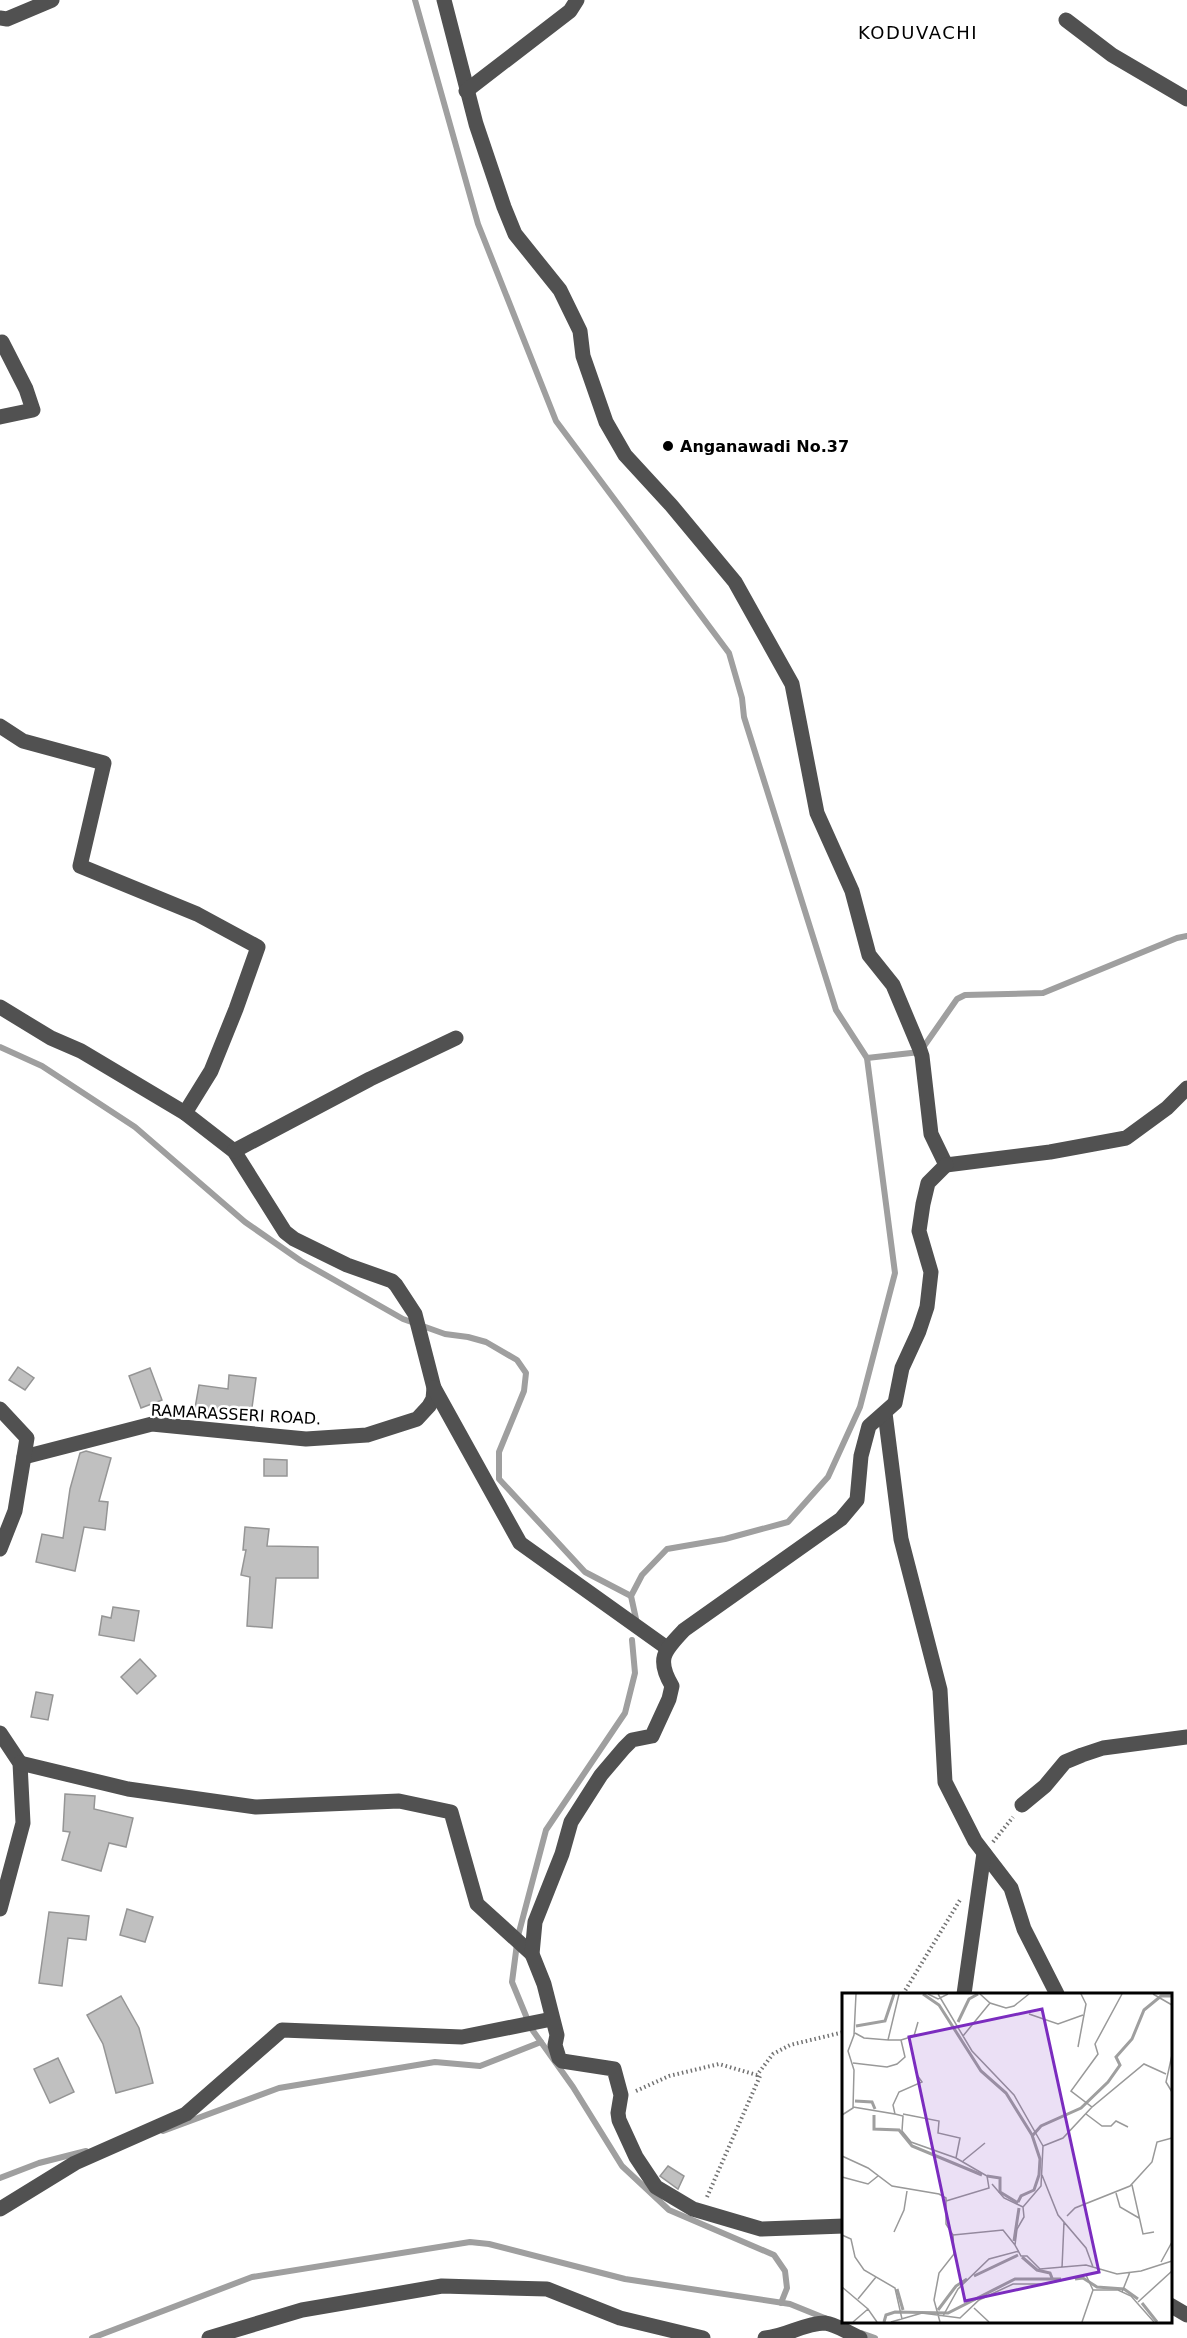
<svg xmlns="http://www.w3.org/2000/svg" width="1187" height="2338" font-family="'DejaVu Sans',sans-serif">
	<rect width="100%" height="100%" fill="#fff"/>
	<g fill="none" stroke-linecap="round" stroke-linejoin="round">
		<g stroke="#9f9f9f" stroke-width="6">
			<path d="M415,0l63,224 78,197 173,232 13,45 2,19 92,293 31,48 28,215 -35,134 -32,70 -40,45 -63,17 -58,10 -25,26 -11,21 5,23"/>
			<path d="M0,1047l42,19 93,61 110,95 56,39 102,58 42,15 23,3 18,5 31,18 9,13 -2,18 -25,61v27l86,93 46,24"/>
			<path d="M867,1058l53,-6 37,-53 8,-4 78,-2 134,-55 10,-2"/>
			<path d="M632,1640l3,33 -10,40 -79,117 -28,106 -6,46 19,46 42,59 49,79 47,44 105,45 11,16 2,17 -6,15"/>
			<path d="M163,2131l116,-43 156,-26 45,4 61,-24"/>
			<path d="M0,2178l39,-15 47,-12"/>
			<path d="M861,2333l14,5"/>
			<path d="M92,2338l160,-61 218,-35 19,2 136,35 165,25 37,15"/>
		</g>
	</g>
	<g fill="#c0c0c0" stroke="#959595" stroke-width="1.5">
		<path d="M18,1367l16,11 -9,12 -16,-10z"/>
		<path d="M150,1368l12,32 -21,8 -12,-32z"/>
		<path d="M229,1375l27,3 -5,37 -56,-7 4,-23 29,4z"/>
		<path d="M86,1451l25,7 -12,43 9,1 -3,28 -21,-3 -9,44 -39,-9 6,-28 21,4 7,-49 10,-36z"/>
		<path d="M264,1459l23,1v16h-23z"/>
		<path d="M245,1527l24,2 -2,17 51,1v31h-42l-4,50 -25,-2 3,-49 -9,-2 5,-25h-3z"/>
		<path d="M113,1607l26,4 -5,30 -35,-6 3,-19 9,2z"/>
		<path d="M140,1659l16,17 -19,18 -16,-17z"/>
		<path d="M36,1692l17,3 -5,25 -17,-3z"/>
		<path d="M65,1794l30,2 -1,13 39,9 -7,29 -17,-4 -8,28 -39,-11 8,-28 -7,-1z"/>
		<path d="M127,1909l26,8 -8,25 -25,-7z"/>
		<path d="M49,1912l40,4 -3,24 -18,-2 -6,48 -23,-3z"/>
		<path d="M121,1996l18,32 14,55 -37,10 -13,-49 -16,-29z"/>
		<path d="M58,2058l16,34 -24,11 -16,-34z"/>
		<path d="M668,2166l16,10 -6,13 -18,-13z"/>
	</g>
	<g fill="none" stroke-linecap="round" stroke-linejoin="round">
		<g stroke="#737373" stroke-width="4" stroke-dasharray="1.5 3" stroke-linecap="butt">
			<path d="M993,1842l20,-25"/>
			<path d="M903,1994l57,-94"/>
			<path d="M636,2091l33,-15 50,-12 38,11 16,-21 17,-9 54,-13"/>
			<path d="M707,2197l53,-121"/>
		</g>
		<g stroke="#515151" stroke-width="15">
			<path d="M444,0l32,124 28,83 11,27 45,56 20,41 3,25 23,66 19,33 46,50 64,77 57,102 25,129 35,78 17,64 24,30 26,62 3,9 9,78 15,31"/>
			<path d="M0,18l7,1 45,-19"/>
			<path d="M1066,20l46,35 75,44"/>
			<path d="M466,91l104,-80 7,-11"/>
			<path d="M0,417l33,-7 -7,-21 -24,-47"/>
			<path d="M0,726l23,15 81,22 -24,103 117,48 61,33 -22,62 -25,62 -26,42"/>
			<path d="M0,1007l51,31 30,13 104,62 49,38 51,81 9,7 53,26 45,16 4,4 19,29 19,74 -1,11 -4,7 -12,13 -50,16 -61,4 -154,-15 -128,33"/>
			<path d="M234,1151l136,-72 86,-41"/>
			<path d="M946,1165l104,-13 76,-14 41,-30 20,-20"/>
			<path d="M434,1388l86,155 147,105"/>
			<path d="M0,1409l27,29 -12,73 -15,38"/>
			<path d="M885,1413l16,126 39,151 5,92 30,59 36,47 13,41 33,65"/>
			<path d="M0,1733l20,30 3,60 -23,86"/>
			<path d="M20,1763l108,26 128,18 143,-6 52,11 26,92 55,50"/>
			<path d="M1022,1805l23,-19 20,-24 17,-7 21,-7 84,-11"/>
			<path d="M964,1994l20,-141"/>
			<path d="M0,2209l75,-46 111,-49 96,-84 180,7 90,-18"/>
			<path d="M844,2226l-83,3 -68,-20 -37,-22 -20,-30 -17,-37 -1,-7 3,-18 -7,-26 -52,-8 -3,-3 -4,-13 2,-10 -13,-51 -12,-30 3,-32 27,-68 9,-32 30,-47 23,-27 8,-8 20,-4 17,-37 3,-13c-16,-27 -8,-35 12,-56l157,-111 16,-19 4,-44 8,-30 26,-23 7,-35 17,-37 8,-24 4,-35 -12,-41 4,-27 5,-21 18,-18"/>
			<path d="M1170,2305l17,10"/>
			<path d="M209,2338l93,-28 140,-24 105,3 73,29 83,20"/>
			<path d="M765,2338c20,-1 39,-15 60,-15 11,1 25,11 35,15"/>
		</g>
	</g>
	<circle fill="#000" stroke="#fff" stroke-width="2" cx="668" cy="446" r="6"/>
	<g text-anchor="middle" stroke-width="5" stroke-linejoin="round" paint-order="stroke">
		<g font-size="16" font-weight="bold" fill="#000" stroke="#fff" text-anchor="start">
			<text x="680" y="452">Anganawadi No.37</text>
		</g>
		<g font-size="16" fill="#000" stroke="#fff">
			<text transform="translate(236 1414) rotate(3)" y="6">RAMARASSERI ROAD.</text>
		</g>
		<g font-size="18" letter-spacing="1.5" fill="#000" stroke="#fff">
			<text x="918" y="39">KODUVACHI</text>
		</g>
	</g>
	<g transform="translate(842 1993)">
		<rect width="330" height="330" fill="#fff"/>
		<path fill="none" stroke="#9f9f9f" stroke-width="3" d="M81,1l16,11 42,66 25,22 26,42 8,24 -1,16 -5,15 -13,6 -3,6M116,29l11,-23 9,-5M14,33l29,-5 9,-27M13,108l17,1 3,7M32,122v14l25,1 13,16 70,29M191,142l8,-9 40,-18 27,-26 12,-17 -4,-8 16,-18 12,-29 17,-14h11M145,183l13,2v14l18,11M172,248l5,-33M180,264l15,13 13,3 2,5M132,283l44,-21M233,286l8,-1 14,9 27,2 14,10M55,296l6,21M300,310l15,19M96,317l18,-24 11,-7M42,329l2,-7 9,-3 53,1 67,-34h46"/>
		<path fill="none" stroke="#999" stroke-width="1.5" d="M86,1l10,5 10,-5M96,1l34,57 42,44 29,51M138,1l10,9 16,5 8,-2 15,-12M280,1l-27,50 3,10 -27,37 21,16 52,-43 22,10M311,1l19,11M187,21l29,10 25,-9M13,40l9,5 24,2 11,-46M121,43l27,-33M59,47l13,-4 4,-14M236,54l8,-43 -5,-10M330,62l-6,27 6,10M11,70l34,4 10,-3 8,-7 -4,-17h-13M11,114l42,7 -2,-9 6,-13 23,-10 -5,-7M53,121l8,2 -1,15 9,11 45,16 31,18 2,12 -43,13M61,121l36,7 -1,12 22,5 -4,20M244,121l16,12h9l5,-5 12,6M0,122l11,-7 1,-38 -6,-19 6,-16 2,-41M201,153l-2,40 -18,21 1,10 -7,12 -2,16 6,11h6l13,13 46,-4 31,9 24,-3 31,-10M201,153l20,-8 29,-31M0,163l26,12 24,18 47,8 7,4v26l7,11 1,19 -15,19 -5,27 6,22M121,168l22,-18M200,182l16,40 28,33 7,19M0,184l26,7 10,-8M150,191l12,14 19,9M290,192l11,49 11,-2M274,200l4,14 19,11M225,223l8,-8 55,-22 22,-24 5,-20 15,-4M52,239l10,-22 3,-19M0,242l9,4 4,18 9,13 31,18 7,31M111,242l50,-5 12,15M319,269l11,-20M220,275l2,-46M0,294l26,22M280,299l8,-20M16,306l18,-22M296,309l34,-31M132,315l15,14M101,323l15,-27 31,-30 30,-8M11,329l15,-13 9,13M49,329l31,-9 38,5 19,-18 34,-16h32l41,-9 7,15h25l13,6 23,26M240,329l11,-32"/>
		<path fill="#7b2cbf" fill-opacity="0.15" stroke="#7b2cbf" stroke-width="3" d="M200,16l57,263 -134,29 -56,-264z"/>
		<rect width="330" height="330" fill="none" stroke="#000" stroke-width="3"/>
	</g>
</svg>
